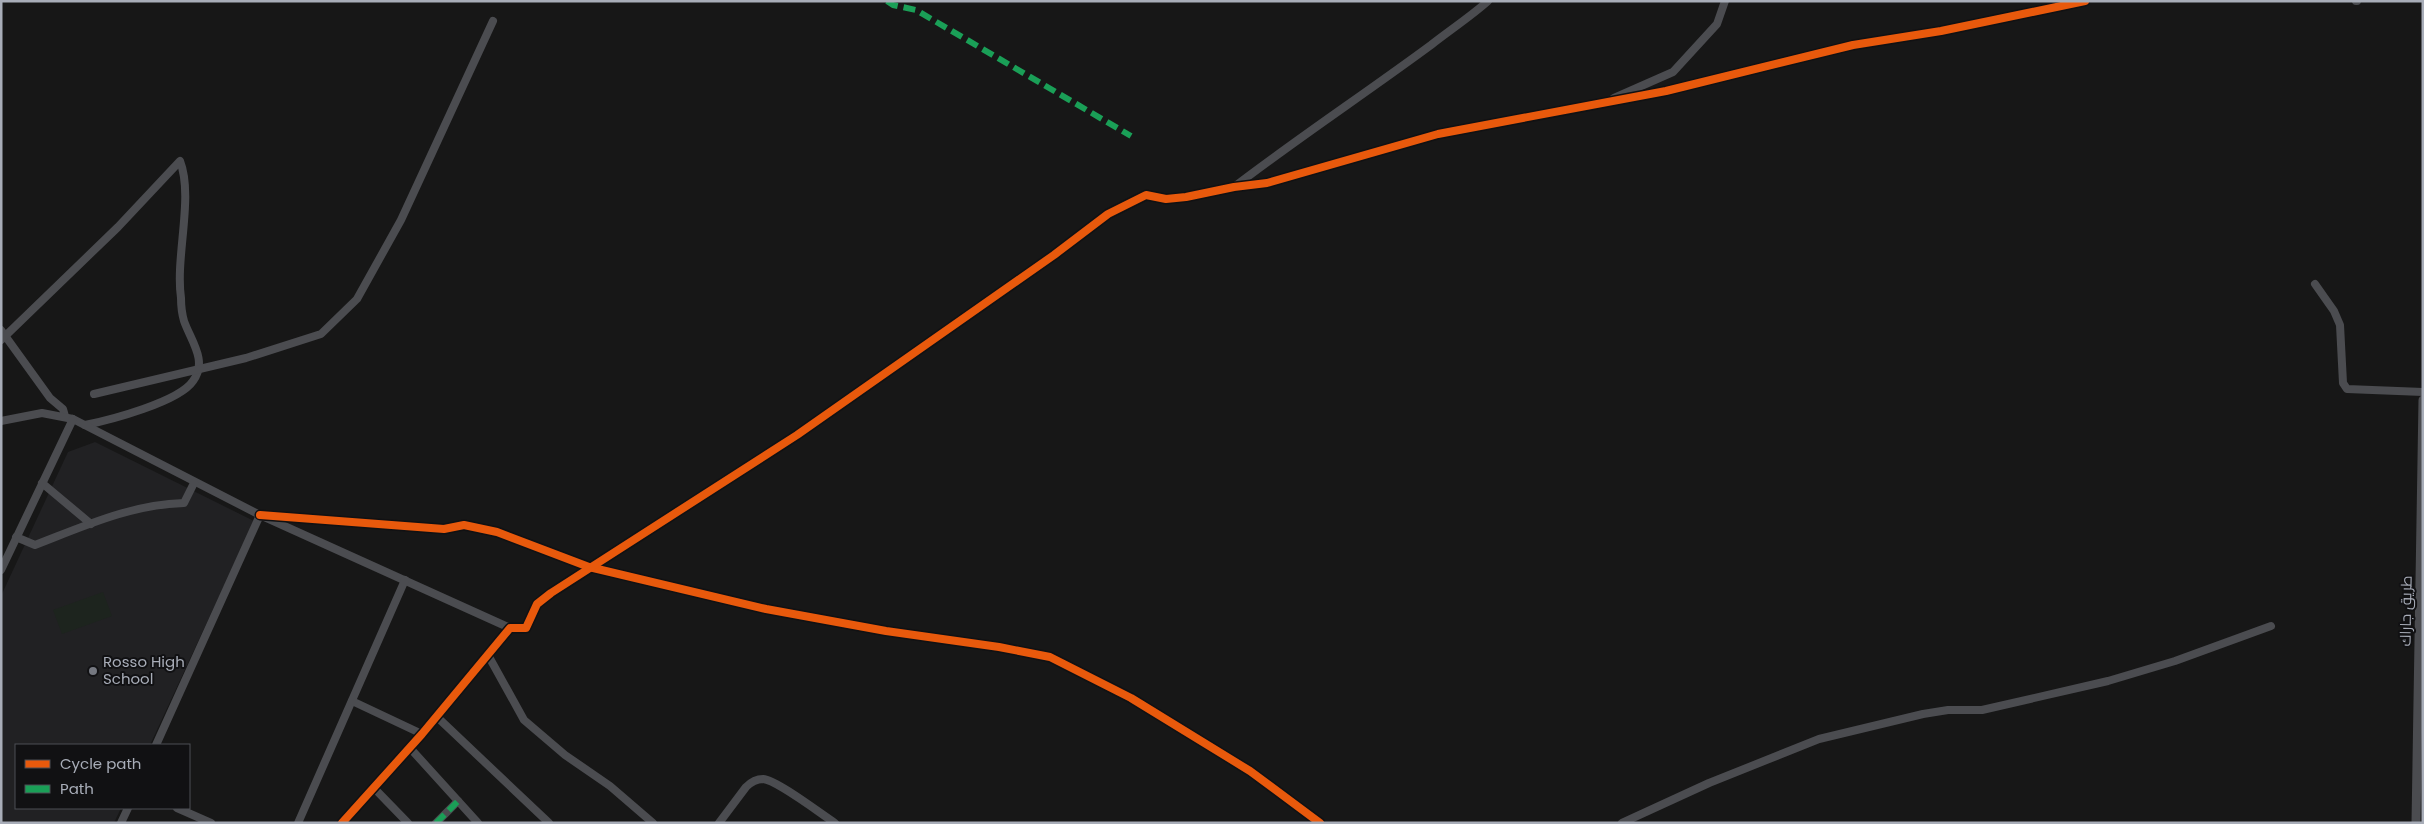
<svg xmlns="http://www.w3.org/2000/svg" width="2424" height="824" font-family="Poppins,Cairo,sans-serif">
	<rect width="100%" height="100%" fill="#171717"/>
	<path fill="#212123" d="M95,442l159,79 -104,224h-134v63h105l-7,15h-113v-227l67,-144z"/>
	<path fill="#1d241e" d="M103,592l9,24 -50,18 -9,-24z"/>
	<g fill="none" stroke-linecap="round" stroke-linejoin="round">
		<g stroke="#4b4c50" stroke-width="8">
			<path d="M2356,1h1"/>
			<path d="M1614,98l59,-26 44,-48 8,-23"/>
			<path d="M1234,187c64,-49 132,-94 197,-142 19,-15 39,-28 57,-44"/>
			<path d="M2315,284l19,27 6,14 3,58 4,6 76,3"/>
			<path d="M1,330l49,68 13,11 2,7"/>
			<path d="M1,340l117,-113 62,-66c14,36 -5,96 1,137 0,7 1,16 3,23 7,20 24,40 9,60 -14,21 -83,39 -108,44"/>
			<path d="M94,394l152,-36 75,-24 36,-35 44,-79 92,-199"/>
			<path d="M1,421l41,-8 31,6 187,96 250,113"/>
			<path d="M42,483l49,41"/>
			<path d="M260,515l184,14 20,-4 33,7 92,35 177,42 120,22 113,16 51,10 81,41 119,73 70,52"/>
			<path d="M16,537l19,8c47,-18 97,-41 149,-42l10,-20"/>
			<path d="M1,570l72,-151"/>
			<path d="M488,655l36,65 41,35 45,31 43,37"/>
			<path d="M352,701l70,33"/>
			<path d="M436,716l113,107"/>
			<path d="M156,745l104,-230"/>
			<path d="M410,748l68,75"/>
			<path d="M373,787l35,36"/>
			<path d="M177,808l34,15"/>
			<path d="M121,823l7,-15"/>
			<path d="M298,823l107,-243"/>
			<path d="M342,823l80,-89 88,-106h16l11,-24 14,-11 246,-158 257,-180 54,-41 38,-19 20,4 20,-2 48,-10 33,-4 171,-49 228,-43 187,-46 88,-14 144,-30"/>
			<path d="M436,823l22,-22"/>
			<path d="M719,823l27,-36c5,-5 10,-8 17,-8 14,1 58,35 72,44"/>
			<path d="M1622,823l87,-40 110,-44 104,-25 25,-4h34l126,-29 67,-20 96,-35"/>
		</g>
		<path stroke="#4b4c50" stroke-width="9" d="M2416,823l7,-423"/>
		<g stroke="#1a9f57" stroke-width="6" stroke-dasharray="12 6" stroke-linecap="butt">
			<path d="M887,1l6,4 23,5 215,126"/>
			<path d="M436,823l22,-22"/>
		</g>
		<g stroke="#111113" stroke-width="11">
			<g id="cycleway">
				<path d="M260,515l184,14 20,-4 33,7 92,35 177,42 120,22 113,16 51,10 81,41 119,73 70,52"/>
				<path d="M342,823l80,-89 88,-106h16l11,-24 14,-11 246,-158 257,-180 54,-41 38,-19 20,4 20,-2 48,-10 33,-4 171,-49 228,-43 187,-46 88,-14 144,-30"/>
			</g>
		</g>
		<use href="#cycleway" stroke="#e8590c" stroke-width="8"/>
	</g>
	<circle fill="#757880" stroke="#111113" stroke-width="2" cx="93" cy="671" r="5"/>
	<g text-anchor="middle" stroke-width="4" stroke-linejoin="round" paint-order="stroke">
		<g font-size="15" fill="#a8adb8" stroke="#111113">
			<text transform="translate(2406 611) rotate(-89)" y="5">طريق جاراك</text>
		</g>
		<g font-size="15" fill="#a8adb8" stroke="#111113" text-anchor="start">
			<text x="103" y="667">Rosso High<tspan x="103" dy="17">School</tspan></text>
		</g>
	</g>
	<rect width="2424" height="824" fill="none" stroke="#a8adb8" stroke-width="5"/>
	<rect x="15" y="744" width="175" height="65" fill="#111113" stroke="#4d4f55"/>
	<rect x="25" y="760" width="25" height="8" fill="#e8590c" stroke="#4d4f55"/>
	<text x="60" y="769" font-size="15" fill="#a8adb8">Cycle path</text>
	<rect x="25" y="785" width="25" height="8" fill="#1a9f57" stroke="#4d4f55"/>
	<text x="60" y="794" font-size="15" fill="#a8adb8">Path</text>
</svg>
